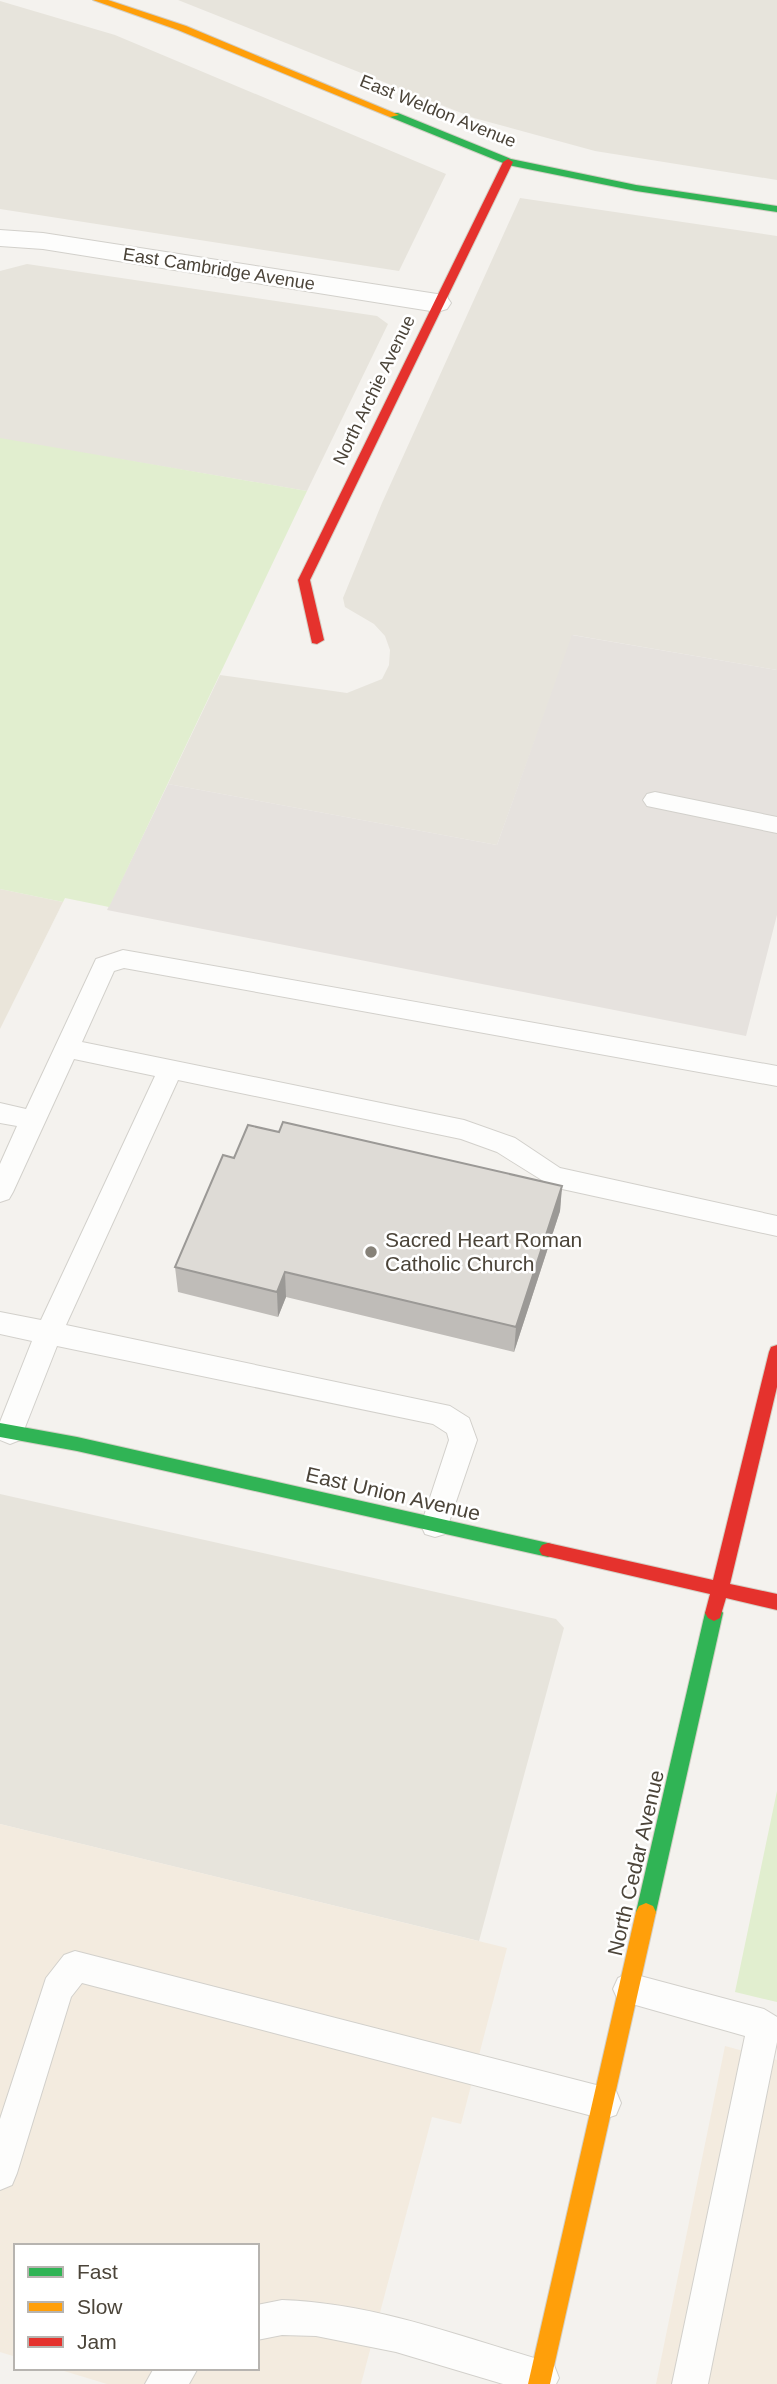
<svg xmlns="http://www.w3.org/2000/svg" width="777" height="2384" font-family="Arial,sans-serif">
	<rect width="100%" height="100%" fill="#f4f2ee"/>
	<g fill="#e7e4dc">
		<path d="M178,0h599v180l-182,-29 -121,-33z"/>
		<path d="M0,1l115,34 331,139 -47,97 -399,-62z"/>
		<path d="M520,198l257,38v434l-204,-35 -76,210 -329,-61 52,-109 127,18 35,-14 7,-14 1,-15 -5,-14 -11,-12 -29,-17 -2,-9 39,-95z"/>
		<path d="M27,264l350,52 11,8 -81,167 -307,-52v-168z"/>
		<path d="M0,1494l556,125 8,9 -85,313 -479,-117z"/>
	</g>
	<g fill="#f3ebdf">
		<path d="M0,1824l507,124 -46,176 -29,-7 -71,267h-254l-53,-16h203v-122h-241v111l-16,-5z"/>
		<path d="M725,2046l52,14v324h-121z"/>
	</g>
	<path fill="#e6e2de" d="M572,635l205,35v245l-31,121 -639,-126 61,-126 329,61z"/>
	<path fill="#eae5da" d="M0,889l63,13 -63,127z"/>
	<g fill="#e1eecf">
		<path d="M0,438l307,53 -198,416 -44,-9 -2,4 -63,-13z"/>
		<path d="M777,1791v211l-42,-10z"/>
	</g>
	<g fill="none" stroke-linecap="round" stroke-linejoin="round">
		<g stroke="#d2d0cb" stroke-width="2">
			<g id="lane">
				<path d="M655,792l122,25v16l-130,-27 -4,-6 4,-6z"/>
				<path d="M123,950l654,116v20l-653,-118 -10,3 -32,71 382,78 51,18 45,30 217,48v20l-224,-49 -56,-35 -36,-13 -283,-59 -112,245 384,81 19,12 8,22 -32,94 -10,3 -10,-3 -4,-9 28,-85 -2,-7 -14,-9 -376,-78 -37,94 -10,4 -10,-4v-18l32,-81 -32,-7v-22l41,8 114,-244 -81,-17 -61,133 -4,7 -9,3v-38l17,-38 -17,-3v-20l26,6 70,-150z"/>
				<path d="M75,1951l529,136 12,4 5,12 -5,12 -12,4 -522,-136 -11,14 -54,176 -5,12 -12,5v-71l46,-141 18,-23z"/>
				<path d="M629,1973l135,36 13,8v25l-69,342h-36l73,-348 -127,-36 -5,-11 5,-11z"/>
				<path d="M282,2300c90,3 174,35 259,60l13,5 5,13 -3,6h-53l-107,-32 -80,-16 -34,-1 -25,5v-35z"/>
				<path d="M154,2368h44l-9,16h-44z"/>
			</g>
		</g>
		<g stroke="#d2d0cb" stroke-width="2">
			<path id="street" d="M0,230l43,3 394,61 10,3 4,6 -4,6 -10,3 -394,-63 -43,-3z"/>
		</g>
		<g stroke="#d3cfc5" stroke-width="2">
			<g id="fast">
				<path d="M390,113h8l113,46 125,26 141,21v6l-141,-21 -128,-26 -118,-48z"/>
				<path d="M0,1423l77,14 471,106 6,2 3,5 -3,5 -6,2 -471,-106 -77,-14z"/>
				<path d="M714,1605l6,3 3,5 -67,299 -3,6 -7,3 -7,-3 -3,-6 69,-299 3,-5z"/>
			</g>
		</g>
		<g stroke="#d3cfc5" stroke-width="2">
			<g id="slow">
				<path d="M93,0h15l78,26 213,89 -9,2 -212,-87z"/>
				<path d="M646,1903l7,3 3,6 -106,472h-22l108,-472 3,-6z"/>
			</g>
		</g>
		<g stroke="#d3cfc5" stroke-width="2">
			<g id="jam">
				<path d="M508,159l5,3 -203,418 14,60 -7,4 -5,-1 -14,-63 205,-418z"/>
				<path d="M777,1345v42l-47,197 47,10v16l-51,-12 -6,20 -6,3 -6,-3 -3,-5 5,-19 -168,-39 -3,-5 3,-5 6,-2 165,37 56,-228 2,-5z"/>
			</g>
		</g>
		<use href="#lane" fill="#fdfdfc" fill-rule="evenodd"/>
		<use href="#street" fill="#fdfdfc" fill-rule="evenodd"/>
		<use href="#fast" fill="#30b455" fill-rule="evenodd"/>
		<use href="#slow" fill="#ff9f0a" fill-rule="evenodd"/>
		<use href="#jam" fill="#e5322d" fill-rule="evenodd"/>
	</g>
	<path fill="#bfbcb8" d="M279,1132l283,54 -2,25 -46,141 -228,-55 -8,20 -100,-25 -3,-25 59,-109z"/>
	<g fill="#9b9996">
		<path d="M562,1186l-2,25 -46,141 2,-25z"/>
		<path d="M285,1272l1,25 -8,20 -1,-25z"/>
	</g>
	<path fill="#dedbd6" stroke="#9b9996" stroke-width="2" d="M283,1122l279,64 -46,141 -231,-55 -8,20 -102,-25 48,-112 11,3 14,-33 31,7z"/>
	<circle fill="#868178" stroke="#fff" stroke-width="2.5" cx="371" cy="1252" r="7"/>
	<g text-anchor="middle" stroke-width="5" stroke-linejoin="round" paint-order="stroke">
		<g font-size="18" fill="#4b4439" stroke="#fff">
			<text transform="translate(438 111) rotate(22)" y="6">East Weldon Avenue</text>
			<text transform="translate(219 269) rotate(9)" y="6">East Cambridge Avenue</text>
			<text transform="translate(374 390) rotate(-64)" y="6">North Archie Avenue</text>
		</g>
		<g font-size="21" fill="#4b4439" stroke="#fff" text-anchor="start">
			<text x="385" y="1247">Sacred Heart Roman<tspan x="385" dy="24">Catholic Church</tspan></text>
		</g>
		<g font-size="21" fill="#4b4439" stroke="#fff">
			<text transform="translate(393 1494) rotate(13)" y="7">East Union Avenue</text>
			<text transform="translate(636 1863) rotate(-77)" y="7">North Cedar Avenue</text>
		</g>
	</g>
	<rect x="14" y="2244" width="245" height="126" fill="#ffffff" stroke="#b7b4b0" stroke-width="2"/>
	<rect x="28" y="2267" width="35" height="10" fill="#30b455" stroke="#b7b4b0" stroke-width="2"/>
	<text x="77" y="2279" font-size="21" fill="#4b4439">Fast</text>
	<rect x="28" y="2302" width="35" height="10" fill="#ff9f0a" stroke="#b7b4b0" stroke-width="2"/>
	<text x="77" y="2314" font-size="21" fill="#4b4439">Slow</text>
	<rect x="28" y="2337" width="35" height="10" fill="#e5322d" stroke="#b7b4b0" stroke-width="2"/>
	<text x="77" y="2349" font-size="21" fill="#4b4439">Jam</text>
</svg>
